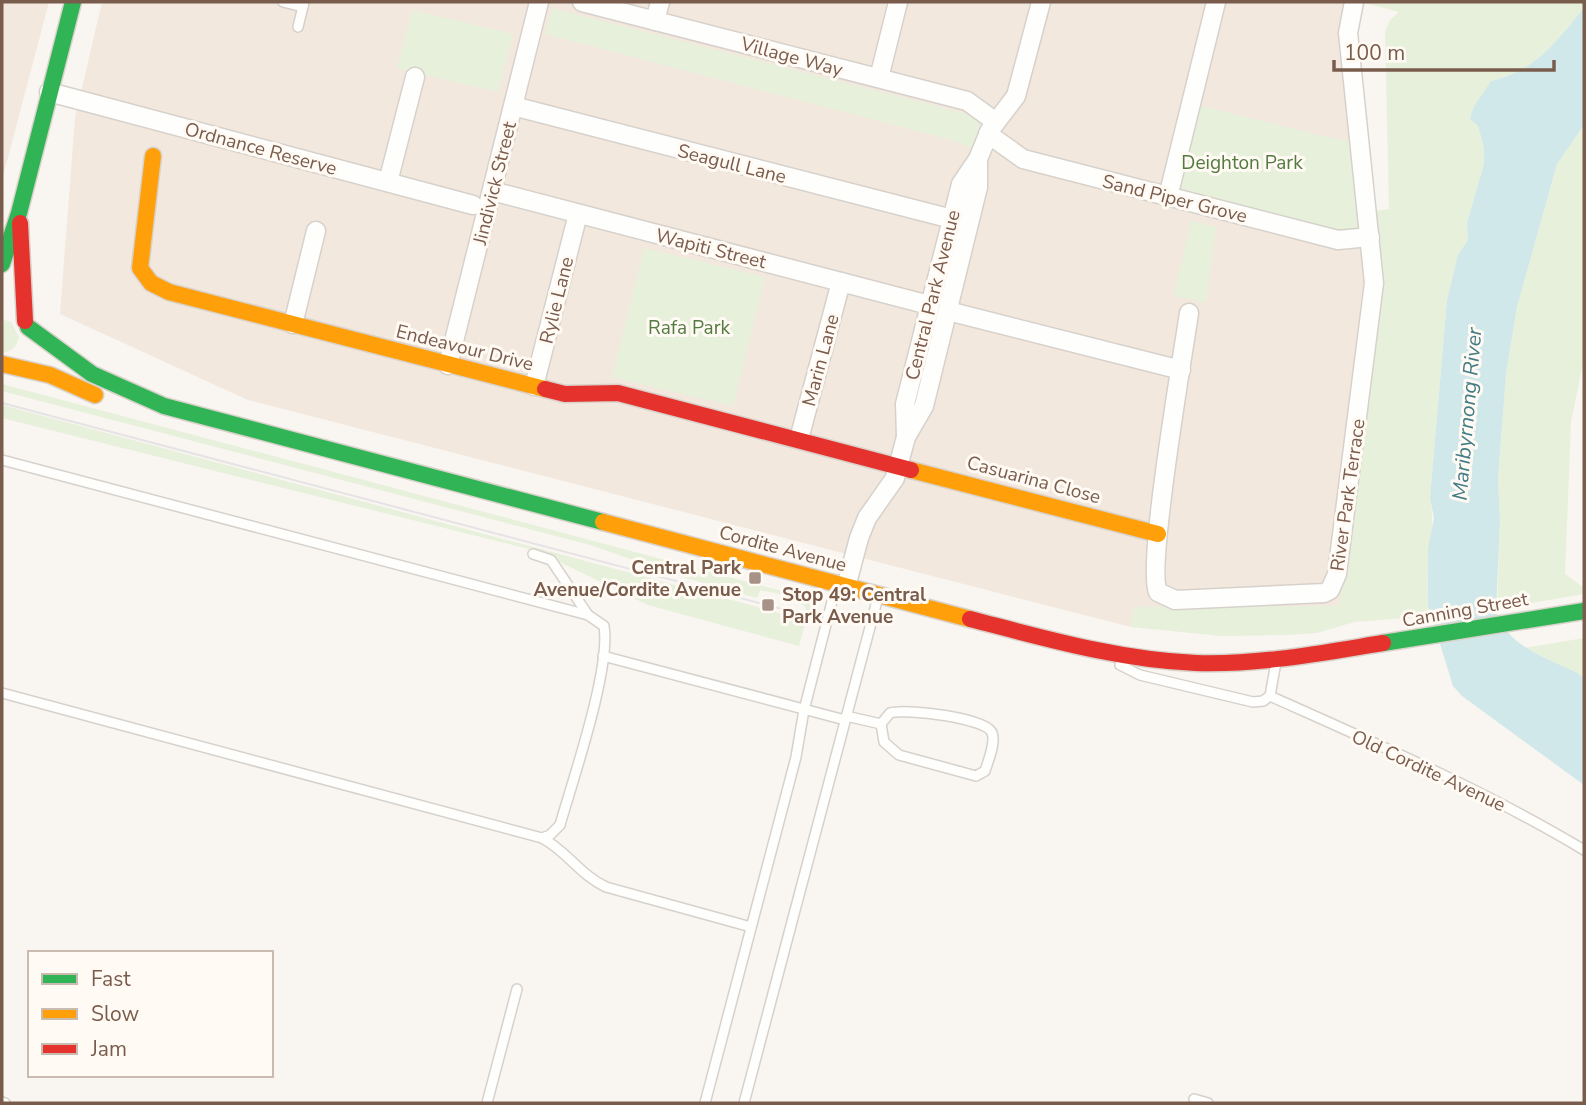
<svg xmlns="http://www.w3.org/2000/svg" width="1586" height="1105" font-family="'Nunito Sans',sans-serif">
	<rect width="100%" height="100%" fill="#f9f5f0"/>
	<g fill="#f2e8de">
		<path d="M2,2h47l-47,178z"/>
		<path d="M102,2h1339l-79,2 -4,30 26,256 -45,317h-204l-4,20 -883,-227 -188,-86 15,-196z"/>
	</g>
	<g fill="#e7f0db">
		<path d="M1362,2h222v6c-30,35 -45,61 -93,73l-21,38 8,7 6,22v16l-17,59 1,17 -10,16 -11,44 -17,198c8,37 -10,79 2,118l-78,6 -37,11 -34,2 -62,1 -90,-9 3,-20 205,-1 45,-316 -8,-79 13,-2 -4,-177 5,-12 9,-8z"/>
		<path d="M552,8l423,108 5,11 -9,21 -19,-8 -407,-106z"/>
		<path d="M412,10l101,24 -15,58 -101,-24z"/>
		<path d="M1198,105l154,38 9,75 -4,13 -14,1 -167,-40z"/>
		<path d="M1584,125v234l-13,63 -6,152 19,14v6l-87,15 3,-88 -2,-42 8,-105 11,-67 40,-143z"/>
		<path d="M1191,221l25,6 -10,75 -32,-6z"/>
		<path d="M644,248l121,29 -32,129 -121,-29z"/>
		<path d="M2,319l9,3 8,15c-2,9 -7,15 -17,16z"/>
		<path d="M2,384l814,216 -1,8 4,2 -3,12 -10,-2 -7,26 -151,-41 -111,-54 -535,-133v-13l800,214 4,-11c-7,-12 -33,-15 -46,-18l-3,8 -78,-22 -89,-31 -588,-154z"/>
		<path d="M1584,638v39l-59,-29z"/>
	</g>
	<path fill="#d0e8ea" d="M1584,8v117l-27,39 -40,143 -11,67 -8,105 2,42 -4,91c13,38 57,47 88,65v108l-122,-89 -9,-10 -25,-81v-57l6,-30 -4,-20 17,-198 11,-45 10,-15 -1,-17 17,-59v-16l-6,-22 -8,-7c3,-16 13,-24 21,-38 48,-12 63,-38 93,-73z"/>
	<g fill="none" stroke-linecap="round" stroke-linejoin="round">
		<g stroke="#d7d1cb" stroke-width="12">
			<g id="lane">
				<path d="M283,2l20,5"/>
				<path d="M298,27l6,-25"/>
				<path d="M2,460l586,155 16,11c7,43 -31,153 -44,199l-10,10 -8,3"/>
				<path d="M533,554l18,6 37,55"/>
				<path d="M603,656l242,64"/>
				<path d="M1120,665l20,10 113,27 10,-1 7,-5 6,-34"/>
				<path d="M2,693l540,145c25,13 38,37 64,49l145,40"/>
				<path d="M1270,696c107,48 214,94 314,154"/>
				<path d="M846,716l35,8 9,-11c15,-5 97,5 102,20 4,10 -4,28 -7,38l-9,5 -77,-21 -15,-13 -3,-18"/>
				<path d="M1194,1099l14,4"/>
				<path d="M2,1102l3,1"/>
				<path d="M487,1103l30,-114"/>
				<path d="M705,1103l91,-346 8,-47 32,-124"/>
				<path d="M744,1103l134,-506"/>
			</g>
		</g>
		<g stroke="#d7d1cb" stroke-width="21">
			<g id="street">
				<path d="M582,2l385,99 29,21"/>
				<path d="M655,21l5,-19"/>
				<path d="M879,78l19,-76"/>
				<path d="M49,92l424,113"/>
				<path d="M513,106l439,113"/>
				<path d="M988,134l35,25 315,81 32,-3"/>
				<path d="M388,182l27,-105"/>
				<path d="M492,191l437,114"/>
				<path d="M1168,197l48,-195"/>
				<path d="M948,311l233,59"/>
				<path d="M1189,313c-6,42 -43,254 -31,279l17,8 149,-7 6,-3 7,-16 37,-291 -26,-250 6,-31"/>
				<path d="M293,324l23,-93"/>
				<path d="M448,365l91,-363"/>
				<path d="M534,386l44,-172"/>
				<path d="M906,437l-1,-33 56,-220 17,-25 12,-29 26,-34 25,-94"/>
				<path d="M799,439l42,-157"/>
				<path d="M846,587l13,-49 8,-20 28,-40 11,-41 18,-31 54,-219v-28"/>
			</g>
		</g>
		<g stroke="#d9d2cb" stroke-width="19">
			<g id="fast">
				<path d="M2,264l17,-51 54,-211"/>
				<path d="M28,327l64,47 72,32 439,116"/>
				<path d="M1383,643l201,-32"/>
			</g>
		</g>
		<g stroke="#d9d2cb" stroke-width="19">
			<g id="slow">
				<path d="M153,156l-13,112 11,15 18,9 376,97"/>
				<path d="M2,364l48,11 45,20"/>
				<path d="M911,470l247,64"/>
				<path d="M603,522l367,97"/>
			</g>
		</g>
		<g stroke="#d9d2cb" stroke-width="19">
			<g id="jam">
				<path d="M20,223l5,98"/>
				<path d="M545,389l20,5 53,-1 293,77"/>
				<path d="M970,619c74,19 149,41 226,44 63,2 125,-10 187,-20"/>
			</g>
		</g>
		<use href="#lane" stroke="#fefefd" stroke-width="9"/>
		<use href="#street" stroke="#fefefd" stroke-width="18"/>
		<use href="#fast" stroke="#30b455" stroke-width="16"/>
		<use href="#slow" stroke="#ff9f0a" stroke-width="16"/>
		<use href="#jam" stroke="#e5322d" stroke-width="16"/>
		<path stroke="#e6e3e7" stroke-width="2" d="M2,403l795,210"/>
	</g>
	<g fill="#a69286" stroke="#fffaf3" stroke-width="2.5">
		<rect x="748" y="571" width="14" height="14" rx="3.5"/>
		<rect x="761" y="598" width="14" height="14" rx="3.5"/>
	</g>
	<g text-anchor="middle" stroke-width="6" stroke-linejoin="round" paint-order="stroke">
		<g font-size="19" fill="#7a5c4d" stroke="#fffaf3">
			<text transform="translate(792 56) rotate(15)" y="7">Village Way</text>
			<text transform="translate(261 148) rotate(15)" y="7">Ordnance Reserve</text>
			<text transform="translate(732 163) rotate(14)" y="7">Seagull Lane</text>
			<text transform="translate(494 183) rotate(-76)" y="7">Jindivick Street</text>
			<text transform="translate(1175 198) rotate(14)" y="7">Sand Piper Grove</text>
			<text transform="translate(711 248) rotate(14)" y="7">Wapiti Street</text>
			<text transform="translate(932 295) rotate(-76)" y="7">Central Park Avenue</text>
			<text transform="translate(556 300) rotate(-76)" y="7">Rylie Lane</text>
			<text transform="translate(465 347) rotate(14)" y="7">Endeavour Drive</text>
			<text transform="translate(820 360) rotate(-75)" y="7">Marin Lane</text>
			<text transform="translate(1034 479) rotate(15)" y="7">Casuarina Close</text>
			<text transform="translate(1347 495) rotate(-82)" y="7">River Park Terrace</text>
			<text transform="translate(783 548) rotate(15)" y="7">Cordite Avenue</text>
			<text transform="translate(1465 609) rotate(-10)" y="7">Canning Street</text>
			<text transform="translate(1429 770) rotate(25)" y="7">Old Cordite Avenue</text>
		</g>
		<g font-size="19" fill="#537a41" stroke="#fffaf3">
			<text x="1242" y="169">Deighton Park</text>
			<text x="689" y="334">Rafa Park</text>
		</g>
		<g font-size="19" font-weight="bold" fill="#7a5c4d" stroke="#fffaf3" text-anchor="end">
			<text x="741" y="574">Central Park<tspan x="741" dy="22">Avenue/Cordite Avenue</tspan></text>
			<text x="782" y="601" text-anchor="start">Stop 49: Central<tspan x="782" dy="22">Park Avenue</tspan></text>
		</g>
		<g font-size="21" font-style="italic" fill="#437c86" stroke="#fffaf3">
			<text transform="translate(1467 414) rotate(-85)" y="7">Maribyrnong River</text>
		</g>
	</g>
	<rect width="1586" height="1105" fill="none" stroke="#7a5c4d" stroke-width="7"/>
	<rect x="28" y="951" width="245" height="126" fill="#fffaf3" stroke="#cabbb1" stroke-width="2"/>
	<rect x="42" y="974" width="35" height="10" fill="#30b455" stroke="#cabbb1" stroke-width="2"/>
	<text x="91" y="986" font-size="21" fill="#7a5c4d">Fast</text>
	<rect x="42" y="1009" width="35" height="10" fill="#ff9f0a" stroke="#cabbb1" stroke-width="2"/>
	<text x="91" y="1021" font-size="21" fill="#7a5c4d">Slow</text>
	<rect x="42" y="1044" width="35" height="10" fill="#e5322d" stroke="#cabbb1" stroke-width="2"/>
	<text x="91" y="1056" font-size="21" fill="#7a5c4d">Jam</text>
	<path d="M1334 60v10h220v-10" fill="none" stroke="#7a5c4d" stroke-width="3.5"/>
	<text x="1344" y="60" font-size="21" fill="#7a5c4d" stroke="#fffaf3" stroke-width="5" paint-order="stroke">100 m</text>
</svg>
